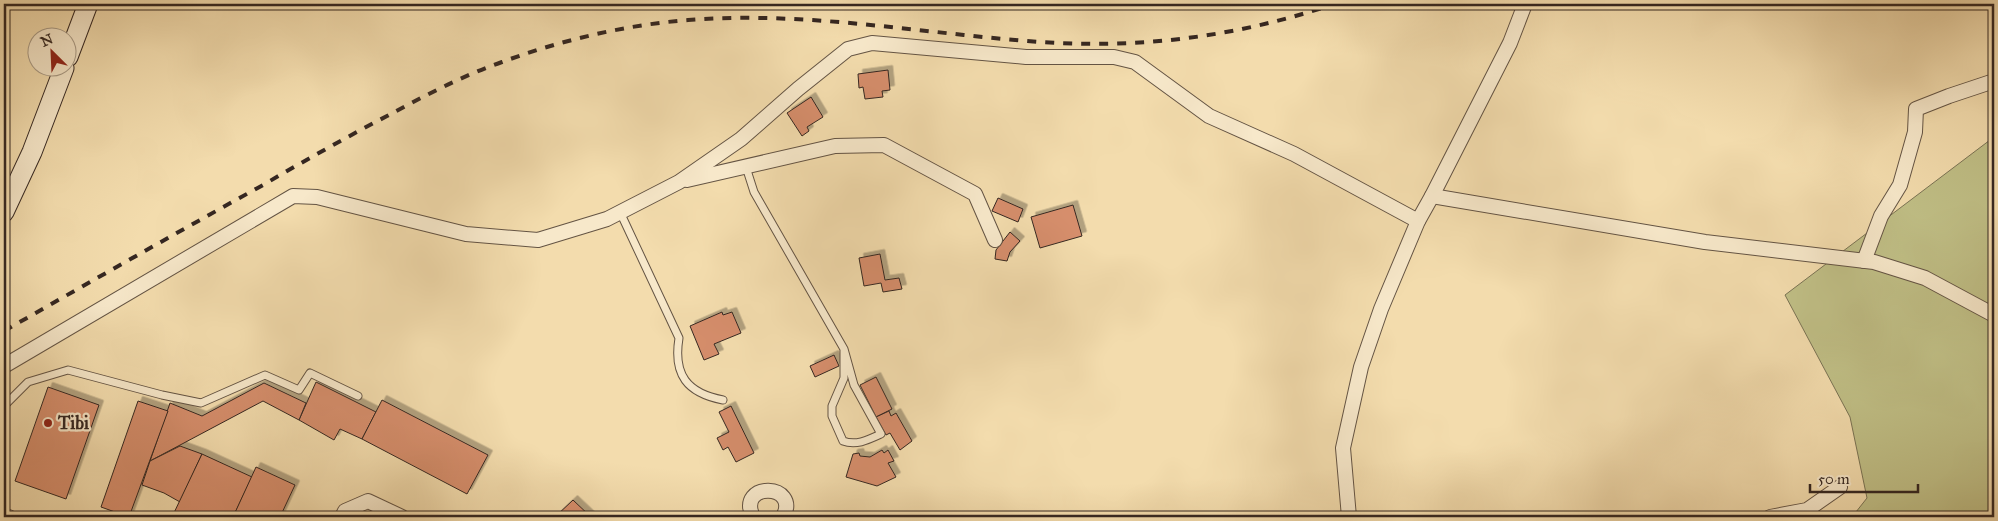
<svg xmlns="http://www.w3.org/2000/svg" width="1998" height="521" font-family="'IM FELL Great Primer',serif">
	<defs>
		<filter id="shadow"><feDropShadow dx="4.5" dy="-4.5" stdDeviation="0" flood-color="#0004"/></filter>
	</defs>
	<rect width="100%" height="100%" fill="#f3dcad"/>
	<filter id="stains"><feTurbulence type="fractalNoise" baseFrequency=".004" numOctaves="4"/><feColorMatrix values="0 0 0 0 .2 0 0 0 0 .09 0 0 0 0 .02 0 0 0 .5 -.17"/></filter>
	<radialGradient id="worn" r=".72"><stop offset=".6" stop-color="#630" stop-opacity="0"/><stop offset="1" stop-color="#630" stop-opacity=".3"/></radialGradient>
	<path fill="#c0bf86" stroke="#7a7354" d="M1994,137v380h-142l15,-19 -17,-81 -65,-122z"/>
	<g fill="#d68e6c" stroke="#352721" filter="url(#shadow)">
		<path d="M888,70l2,20 -8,1 1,6 -18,2 -2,-12 -4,1 -1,-14z"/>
		<path d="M811,97l12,20 -16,10 2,4 -7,5 -15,-23z"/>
		<path d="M998,198l25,11 -5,13 -26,-11z"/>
		<path d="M1073,205l9,31 -42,12 -9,-31z"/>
		<path d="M1010,232l10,9 -10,11 -3,9 -12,-2 1,-9z"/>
		<path d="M880,254l5,26 14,-2 3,11 -19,3 -2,-9 -17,3 -5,-28z"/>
		<path d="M722,312l1,3 9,-3 9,21 -27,11 5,10 -15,6 -14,-34z"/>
		<path d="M834,355l5,11 -24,11 -5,-11z"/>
		<path d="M876,377l16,32 -16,8 -16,-32z"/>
		<path d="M316,382l60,30 -14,27 -22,-10 -6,11 -35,-20z"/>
		<path d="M264,383l42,20 -7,17 -36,-19 -113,60 20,-58 32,13z"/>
		<path d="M48,387l51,18 -33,94 -51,-18z"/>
		<path d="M382,400l106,55 -21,39 -105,-55z"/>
		<path d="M138,401l30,10 -39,106 -28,-10z"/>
		<path d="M731,406l23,47 -18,9 -8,-15 -5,3 -6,-12 12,-6 -10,-20z"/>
		<path d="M889,411l2,5 5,-3 16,28 -12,9 -10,-17 -4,2 -10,-18z"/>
		<path d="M180,446l22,8 -22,48 -16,-9 -22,-8 8,-24z"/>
		<path d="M882,450l2,3 4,-3 6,11 -6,2 8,14 -19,9 -31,-9 7,-23 6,-1 1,3 10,1z"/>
		<path d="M202,454l50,23 -19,40h-61z"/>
		<path d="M256,467l39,18 -15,32h-47z"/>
		<path d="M573,500l18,17h-36z"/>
	</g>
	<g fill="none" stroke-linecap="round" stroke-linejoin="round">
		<g stroke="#645444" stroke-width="9">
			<g id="service">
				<path d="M746,167l8,25 90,157v29l-12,28v10l11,25c13,5 25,-1 38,-7l-27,-49 -10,-36"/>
				<path d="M620,212l59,126c-6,37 8,55 44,62"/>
				<path d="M4,406l24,-24 40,-12 94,25 39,8 64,-28 34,15 11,-17 48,23"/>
			</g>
		</g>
		<g stroke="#645444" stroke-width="16">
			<g id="minor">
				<path d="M687,180l148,-34 49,-1 91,49 20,46"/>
				<path d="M1432,196l273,46 169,20 51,16 69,37"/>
				<path d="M1864,261l17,-45 19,-31 15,-53 1,-23 33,-13 45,-15"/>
				<path d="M4,366l289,-170 24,1 149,37 72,6 69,-21 72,-37 62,-43 57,-50 50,-40 24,-6 154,14h88l21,5 74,54 85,38 124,67"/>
				<path d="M4,516l5,1"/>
				<path d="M342,517l3,-6 23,-10 34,16"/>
				<path d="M753,517c-17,-36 48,-34 30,0"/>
				<path d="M1349,517l-6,-69 18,-81 20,-58 37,-88 14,-25 78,-153 15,-39"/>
				<path d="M1770,517l37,-7 33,-23"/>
			</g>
		</g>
		<g stroke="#352721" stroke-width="21">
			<g id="secondary">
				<path d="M68,57l20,-53"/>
				<path d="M4,212l28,-60 32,-84"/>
			</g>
		</g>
		<use href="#service" stroke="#f7e8ca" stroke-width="7"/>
		<use href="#minor" stroke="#f7e8ca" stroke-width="14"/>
		<use href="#secondary" stroke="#f7e8ca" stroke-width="19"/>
		<path stroke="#352721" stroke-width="4" stroke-dasharray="9 9" stroke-linecap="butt" d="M4,331c86,-49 172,-98 259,-146 41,-24 82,-47 124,-69 37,-20 75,-40 115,-54 60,-22 123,-37 186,-42 114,-9 226,12 339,21 105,9 207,-3 307,-37"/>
	</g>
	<circle fill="#8f2418" stroke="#f7e8ca" stroke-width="2" cx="48" cy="423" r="5"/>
	<g text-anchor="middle" stroke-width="4.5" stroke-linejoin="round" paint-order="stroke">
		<g font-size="18" font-weight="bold" fill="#352721" stroke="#f7e8ca" text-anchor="start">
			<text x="58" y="429">Tibi</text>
		</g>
	</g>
	<rect width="1998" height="521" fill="none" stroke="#f3dcad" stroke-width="20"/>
	<rect x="5" y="5" width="1988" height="511" fill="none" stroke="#352721" stroke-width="2.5"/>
	<rect x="10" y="10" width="1978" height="501" fill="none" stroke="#352721"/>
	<g transform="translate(52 52) rotate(336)"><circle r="24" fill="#f7e8ca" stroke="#a99b86"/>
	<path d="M0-4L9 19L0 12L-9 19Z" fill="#8f2418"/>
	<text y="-8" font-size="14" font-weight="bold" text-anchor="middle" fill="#352721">N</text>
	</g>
	<path d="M1810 484v8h108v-8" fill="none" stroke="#352721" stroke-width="2.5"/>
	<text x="1818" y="484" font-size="15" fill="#352721" stroke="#f7e8ca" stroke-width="4" paint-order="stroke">50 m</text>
	<rect width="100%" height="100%" filter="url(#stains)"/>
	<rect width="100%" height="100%" fill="url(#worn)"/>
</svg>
